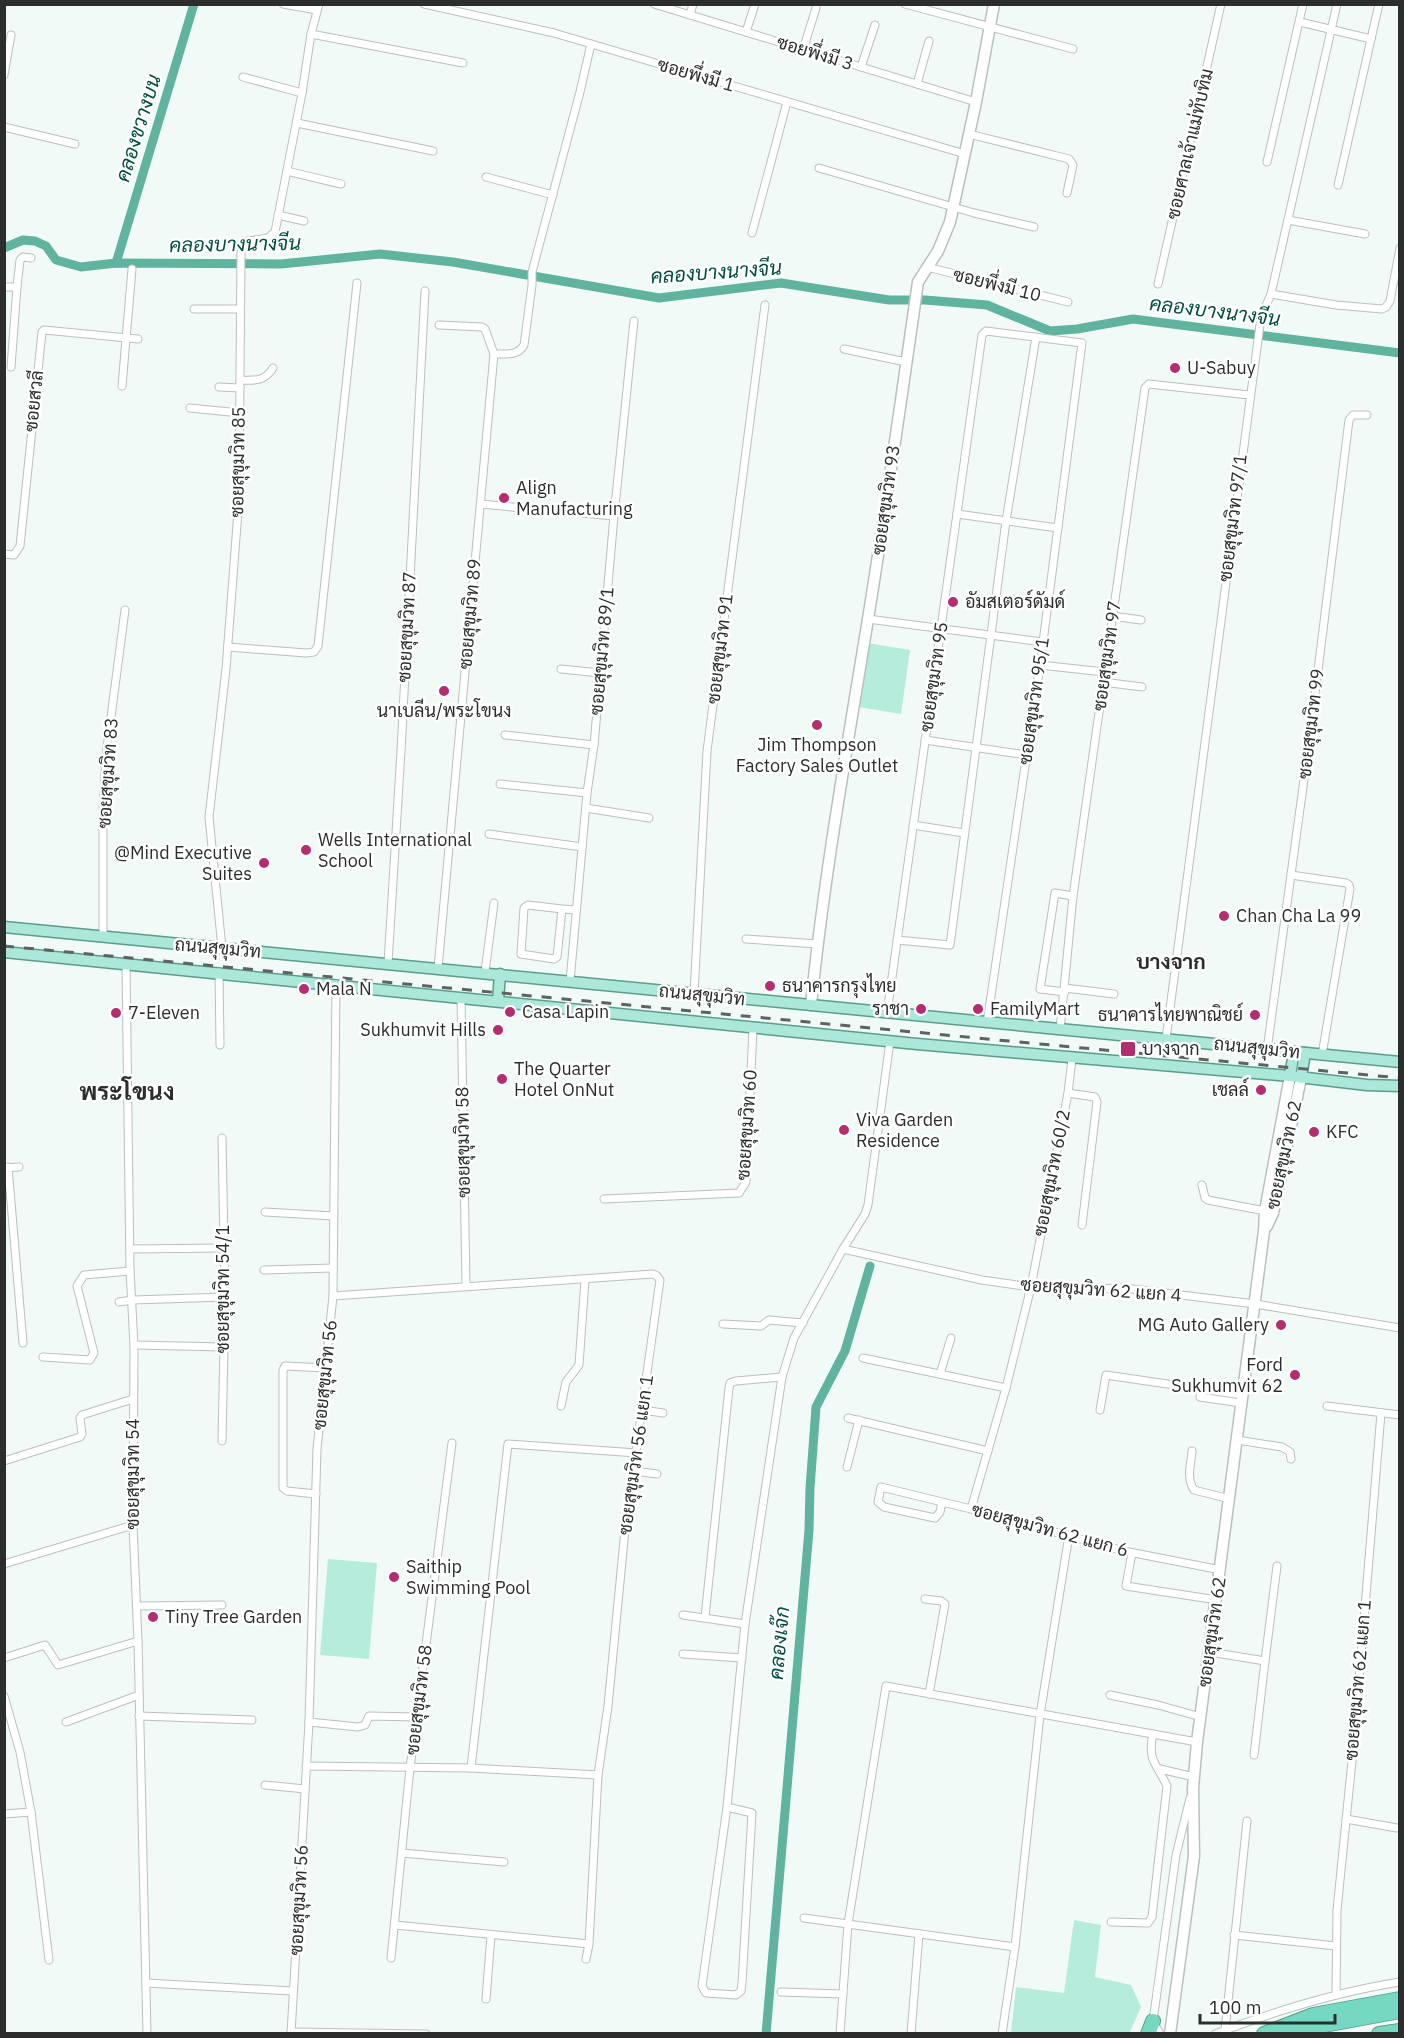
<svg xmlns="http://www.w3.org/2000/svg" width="1404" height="2038" font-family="'IBM Plex Sans',Sarabun,sans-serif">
	<rect width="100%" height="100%" fill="#f2faf7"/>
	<g fill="#b5ecdc">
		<path d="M867,643l43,7 -9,64 -43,-7z"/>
		<path d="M328,1559l49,4 -8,96 -49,-4z"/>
		<path d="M1074,1920l27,5 -6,52 36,8 10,22 -12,27 -118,-1 5,-46 48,6z"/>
	</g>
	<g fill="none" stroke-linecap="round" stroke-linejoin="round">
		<g stroke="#5fb39f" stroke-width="9">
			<path d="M4,248l19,-8 12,1 11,5 10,14 25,7 35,-4 165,1 99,-10 73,8 206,36 122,-15 108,17h36l62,5 63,26 27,-2 56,-10 267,34"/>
			<path d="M116,263l78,-259"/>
			<path d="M766,2034l43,-504 1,-42 6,-81 29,-56 25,-85"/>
		</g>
		<g stroke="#b9c0be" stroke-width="9">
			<g id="street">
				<path d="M283,4l34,6"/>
				<path d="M424,4l130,29 411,121"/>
				<path d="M654,4l322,98"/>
				<path d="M905,4l168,45"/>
				<path d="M690,15l3,-11"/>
				<path d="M1300,22l71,17 -33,146"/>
				<path d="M746,32l9,-28"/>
				<path d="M311,34l152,29"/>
				<path d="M1371,39l8,-35"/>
				<path d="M803,50l13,-42"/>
				<path d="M861,67l14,-42"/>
				<path d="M4,75l7,-40"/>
				<path d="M243,77l59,16"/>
				<path d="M917,84l12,-43"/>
				<path d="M297,123l136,28"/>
				<path d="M4,127l71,17"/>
				<path d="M969,134l100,25 4,6 -6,28"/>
				<path d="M1267,162l36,-158"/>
				<path d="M819,168l155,45 60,14"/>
				<path d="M287,171l54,13"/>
				<path d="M486,177l67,18"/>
				<path d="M278,215l26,6"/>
				<path d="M1288,220l77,14"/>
				<path d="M752,233l35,-131"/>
				<path d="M927,267l141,35"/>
				<path d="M1158,284l63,-280"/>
				<path d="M4,287h13l-6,80"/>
				<path d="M17,287l3,-27 3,-3 8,1"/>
				<path d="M1271,294l65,11 46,4 4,-2 4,-6 10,-53"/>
				<path d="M194,309h46"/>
				<path d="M439,325l43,2 3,2 9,25"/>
				<path d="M844,349l62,13"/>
				<path d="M240,380c15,1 25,1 33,-12"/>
				<path d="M122,386l10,-117"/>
				<path d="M219,387l21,1"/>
				<path d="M190,408l50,5"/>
				<path d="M481,504l41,4"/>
				<path d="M529,508l85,8"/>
				<path d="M957,514l101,14"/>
				<path d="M4,554l10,1 6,-9 22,-214 2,-2 94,9"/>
				<path d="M1112,616l29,4"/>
				<path d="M868,619l174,23"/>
				<path d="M228,647l78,6 8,-1 4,-6 39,-363"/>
				<path d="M1040,665l64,7"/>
				<path d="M561,669l39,4"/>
				<path d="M1103,682l39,5"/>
				<path d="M505,735l89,10"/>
				<path d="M925,740l102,15"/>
				<path d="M500,784l87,9"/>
				<path d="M586,808l63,10"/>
				<path d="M913,825l51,8"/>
				<path d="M489,834l93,13"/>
				<path d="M1291,875l55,8 3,2 1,4 -28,166"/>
				<path d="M562,909l-34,-4 -4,3 -3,46 33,5 3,-2 5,-48 14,1"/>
				<path d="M103,937v-127l3,-55 19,-145"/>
				<path d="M746,939l71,5"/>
				<path d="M897,940l53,5 56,-424 30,-184"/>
				<path d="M222,948l-13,-131 17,-148 13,-171 2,-245 2,-11 25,-4 7,-6 27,-139 9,-59 8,-30"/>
				<path d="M388,963l13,-212 24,-460"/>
				<path d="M126,964l4,307 4,74 -1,180 5,116 9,393"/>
				<path d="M438,968l56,-614c12,0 24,2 30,-9l8,-60v-13l48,-180 11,-48"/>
				<path d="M219,972l1,73"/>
				<path d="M485,972l9,-69"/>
				<path d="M570,981l17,-188 7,-48 20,-229 20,-195"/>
				<path d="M1065,988l49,6"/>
				<path d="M1065,992l-25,-3 15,-96 18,3"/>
				<path d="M694,994l13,-243 58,-446"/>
				<path d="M461,997l5,289"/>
				<path d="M887,1013l95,-678 4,-4 96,12 -42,322 -53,358"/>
				<path d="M1060,1030l13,-134 72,-508 4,-4 100,11"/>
				<path d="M1166,1039l95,-722 10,-23 66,-290"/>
				<path d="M1267,1050l42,-307 40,-323 4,-5h14"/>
				<path d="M1068,1093l27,4 2,5 -15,123"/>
				<path d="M222,1138l3,159 -3,144"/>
				<path d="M8,1167l15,176"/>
				<path d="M4,1168l15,-1"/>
				<path d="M1202,1185l3,13 3,2 57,11"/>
				<path d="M604,1199l135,-6 7,-11 7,-154"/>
				<path d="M265,1212l68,4"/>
				<path d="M131,1249l93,-1"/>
				<path d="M843,1249l139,31 49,7 30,3 63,-2 131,16 145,24"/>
				<path d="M264,1270l69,-2"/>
				<path d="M333,1296l320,-22 4,2 3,4 -35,250 -17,176 -10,69 -9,169 -3,15"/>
				<path d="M119,1302l14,-2 92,-3"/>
				<path d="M723,1324l38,2 8,-6 34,3"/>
				<path d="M134,1345l89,2"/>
				<path d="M43,1357l47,3 4,-7 -17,-67 7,-11 46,-4"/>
				<path d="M863,1358l143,30"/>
				<path d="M940,1374l11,-36"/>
				<path d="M1201,1389l-1,8 41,6"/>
				<path d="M561,1406l5,-24 13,-17 6,-85"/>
				<path d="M1327,1406l73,9"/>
				<path d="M643,1410l20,3"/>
				<path d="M1100,1410l6,-35 136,20"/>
				<path d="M848,1418l140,33"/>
				<path d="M1237,1440l45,7 8,5 1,7"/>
				<path d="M1192,1451c-1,13 -6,27 2,39l36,9"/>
				<path d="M4,1461l76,-24 2,-3 -2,-16 2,-3 51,-16"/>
				<path d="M847,1467l12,-47"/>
				<path d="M634,1471l23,3"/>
				<path d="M316,1494l-29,-3 -4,-3v-118l2,-4 41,2"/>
				<path d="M942,1502l-2,10 -5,6 -51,-11 -6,-5 3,-15 90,22 153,42 97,19"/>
				<path d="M971,1509l35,-121 25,-101 37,-194 4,-34"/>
				<path d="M1132,1553l-6,33 91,14"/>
				<path d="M4,1564l129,-39"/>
				<path d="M925,1599l16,2 4,3 -16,90"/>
				<path d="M137,1606l85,-1"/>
				<path d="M683,1615l62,9"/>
				<path d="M705,1617l24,-229 1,-5 6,-2 46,-4"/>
				<path d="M1210,1652l55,9 12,-95"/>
				<path d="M683,1654l59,4"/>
				<path d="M4,1658l41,-13 13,20 80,-24"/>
				<path d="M1110,1695l48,10 43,12"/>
				<path d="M4,1696l16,56 11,60 18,148"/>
				<path d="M139,1716l113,4"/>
				<path d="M66,1722l73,-27"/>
				<path d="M309,1722l49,5 7,-2 4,-9 48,1"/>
				<path d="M1254,1755l11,-94"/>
				<path d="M306,1766l165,2 127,7"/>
				<path d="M471,1768l37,-324 129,9"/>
				<path d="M1160,1769l34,8"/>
				<path d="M265,1785l40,4"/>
				<path d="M727,1807l25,6 -10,170 -1,8 -5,4 -30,-2 -4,-7 25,-179 18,-183 37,-247 12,-39 49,-89 22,-35 3,-9 22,-164"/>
				<path d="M4,1814l27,-2"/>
				<path d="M1346,1819l51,9"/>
				<path d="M402,1853l102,9"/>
				<path d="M804,1918l211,29"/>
				<path d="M1111,1922l37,1 4,-6 15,-131c-10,-22 -20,-25 -14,-52"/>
				<path d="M395,1925l194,19"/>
				<path d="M1234,1935l102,11"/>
				<path d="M391,1958l19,-190 42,-325"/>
				<path d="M146,1983l147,8"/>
				<path d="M781,1992l62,2"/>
				<path d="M1336,1995l1,-85 17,-169 27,-328"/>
				<path d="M486,1999l5,-64"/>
				<path d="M1225,2030l22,-209"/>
				<path d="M291,2032l135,2"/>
				<path d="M291,2034l18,-312 8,-273 16,-153 3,-312"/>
				<path d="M840,2034l8,-110 38,-238 311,56"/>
				<path d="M911,2034l8,-100"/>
				<path d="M1002,2034l13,-87 25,-232 29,-180"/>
				<path d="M1160,2034l-7,-13 23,-166 14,-57"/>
				<path d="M1215,2034c60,-23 121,-42 185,-52"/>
			</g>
		</g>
		<g stroke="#b9c0be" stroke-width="13">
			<g id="secondary">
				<path d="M811,1005c13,-129 36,-257 57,-386 18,-112 34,-225 50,-337l20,-31 12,-29 26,-120 18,-98"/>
				<path d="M1267,1226l6,-13 28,-135"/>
				<path d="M1170,2034l24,-178 -1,-68 4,-46 67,-511 1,-20 25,-135"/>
			</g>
		</g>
		<g stroke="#5a9d8d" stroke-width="13">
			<g id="primary">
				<path d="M4,927l1396,135"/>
				<path d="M4,952l913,92 373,32 77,9 33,1"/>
				<path d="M498,1001l2,-27"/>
				<path d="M1290,1076l4,-24"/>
				<path d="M1301,1078l4,-25"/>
			</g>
		</g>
		<g stroke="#5a9d8d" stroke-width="16">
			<g id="highway">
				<path d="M1148,2034l5,-13"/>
				<path d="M1264,2034l49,-19 87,-16"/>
				<path d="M1295,2034l24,-8 81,-15"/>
				<path d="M1379,2034l21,-3"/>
			</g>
		</g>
		<use href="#street" stroke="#fff" stroke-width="7"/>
		<use href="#secondary" stroke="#fff" stroke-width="10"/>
		<use href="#primary" stroke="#ace8d9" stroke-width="10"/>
		<use href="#highway" stroke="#74d9c0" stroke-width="14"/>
		<path stroke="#5e6361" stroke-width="3" stroke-dasharray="10 10" stroke-linecap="butt" d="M4,946l1396,132"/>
	</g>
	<g fill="#b42d6f" stroke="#fff" stroke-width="2">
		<circle cx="1175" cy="368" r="6"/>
		<circle cx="504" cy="498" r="6"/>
		<circle cx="953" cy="602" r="6"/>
		<circle cx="444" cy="691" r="6"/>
		<circle cx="817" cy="725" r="6"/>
		<circle cx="306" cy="850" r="6"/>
		<circle cx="264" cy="863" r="6"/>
		<circle cx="1224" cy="916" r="6"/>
		<circle cx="770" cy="986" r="6"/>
		<circle cx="304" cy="989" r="6"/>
		<circle cx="921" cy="1009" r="6"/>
		<circle cx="978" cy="1009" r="6"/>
		<circle cx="510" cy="1012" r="6"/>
		<circle cx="116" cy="1013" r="6"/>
		<circle cx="1255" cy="1015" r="6"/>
		<circle cx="498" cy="1030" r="6"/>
		<rect x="1120" y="1041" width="16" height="16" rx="3"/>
		<circle cx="502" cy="1079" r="6"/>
		<circle cx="1261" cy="1090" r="6"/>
		<circle cx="844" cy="1130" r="6"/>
		<circle cx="1314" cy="1132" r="6"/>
		<circle cx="1281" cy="1325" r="6"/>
		<circle cx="1295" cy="1375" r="6"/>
		<circle cx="394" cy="1577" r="6"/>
		<circle cx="153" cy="1617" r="6"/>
	</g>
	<g text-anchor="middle" stroke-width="5" stroke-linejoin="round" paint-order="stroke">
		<g font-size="18" fill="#2b2e2d" stroke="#fff">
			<text transform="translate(815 53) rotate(17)" y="6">ซอยพึ่งมี 3</text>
			<text transform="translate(696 75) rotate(16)" y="6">ซอยพึ่งมี 1</text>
			<text transform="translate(1190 144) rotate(-77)" y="6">ซอยศาลเจ้าแม่ทับทิม</text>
			<text transform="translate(997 285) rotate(14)" y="6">ซอยพึ่งมี 10</text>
			<text transform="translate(34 401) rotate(-84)" y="6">ซอยสวลี</text>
			<text transform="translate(238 462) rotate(-89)" y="6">ซอยสุขุมวิท 85</text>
			<text transform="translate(886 500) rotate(-82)" y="6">ซอยสุขุมวิท 93</text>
			<text transform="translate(1233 518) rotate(-83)" y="6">ซอยสุขุมวิท 97/1</text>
			<text transform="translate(470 614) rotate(-85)" y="6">ซอยสุขุมวิท 89</text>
			<text transform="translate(407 627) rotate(-87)" y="6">ซอยสุขุมวิท 87</text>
			<text transform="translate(720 649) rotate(-83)" y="6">ซอยสุขุมวิท 91</text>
			<text transform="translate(602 651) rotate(-85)" y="6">ซอยสุขุมวิท 89/1</text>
			<text transform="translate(1107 656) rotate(-82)" y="6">ซอยสุขุมวิท 97</text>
			<text transform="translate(934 677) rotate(-82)" y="6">ซอยสุขุมวิท 95</text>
			<text transform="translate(1034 701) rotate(-82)" y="6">ซอยสุขุมวิท 95/1</text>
			<text transform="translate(1311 724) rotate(-83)" y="6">ซอยสุขุมวิท 99</text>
			<text transform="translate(108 773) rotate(-86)" y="6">ซอยสุขุมวิท 83</text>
			<text transform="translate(218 948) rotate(5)" y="6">ถนนสุขุมวิท</text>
			<text transform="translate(702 995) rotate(6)" y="6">ถนนสุขุมวิท</text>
			<text transform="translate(1257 1048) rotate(6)" y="6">ถนนสุขุมวิท</text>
			<text transform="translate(747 1125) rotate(-86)" y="6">ซอยสุขุมวิท 60</text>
			<text transform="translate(463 1142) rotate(-91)" y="6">ซอยสุขุมวิท 58</text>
			<text transform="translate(1284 1155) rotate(-78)" y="6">ซอยสุขุมวิท 62</text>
			<text transform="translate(1052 1173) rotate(-79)" y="6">ซอยสุขุมวิท 60/2</text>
			<text transform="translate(223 1289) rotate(-90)" y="6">ซอยสุขุมวิท 54/1</text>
			<text transform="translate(1101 1290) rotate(4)" y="6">ซอยสุขุมวิท 62 แยก 4</text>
			<text transform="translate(325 1375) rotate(-84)" y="6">ซอยสุขุมวิท 56</text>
			<text transform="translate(636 1455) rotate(-82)" y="6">ซอยสุขุมวิท 56 แยก 1</text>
			<text transform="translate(133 1474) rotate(-90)" y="6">ซอยสุขุมวิท 54</text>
			<text transform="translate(1050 1530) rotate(15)" y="6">ซอยสุขุมวิท 62 แยก 6</text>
			<text transform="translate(1212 1632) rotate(-82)" y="6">ซอยสุขุมวิท 62</text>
			<text transform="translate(1358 1680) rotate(-85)" y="6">ซอยสุขุมวิท 62 แยก 1</text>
			<text transform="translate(419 1700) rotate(-83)" y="6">ซอยสุขุมวิท 58</text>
			<text transform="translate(299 1900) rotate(-87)" y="6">ซอยสุขุมวิท 56</text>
		</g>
		<g font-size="18" fill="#2b2e2d" stroke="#fff" text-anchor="start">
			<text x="1187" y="374">U-Sabuy</text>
			<text x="516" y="494">Align<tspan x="516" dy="21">Manufacturing</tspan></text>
			<text x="965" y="608">อัมสเตอร์ดัมด์</text>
			<text x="444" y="717" text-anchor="middle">นาเบลีน/พระโขนง</text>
			<text x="817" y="751" text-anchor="middle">Jim Thompson<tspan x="817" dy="21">Factory Sales Outlet</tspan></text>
			<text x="318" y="846">Wells International<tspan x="318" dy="21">School</tspan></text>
			<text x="252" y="859" text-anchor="end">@Mind Executive<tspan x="252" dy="21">Suites</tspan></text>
			<text x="1236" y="922">Chan Cha La 99</text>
			<text x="782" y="992">ธนาคารกรุงไทย</text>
			<text x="316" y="995">Mala N</text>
			<text x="909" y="1015" text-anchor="end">ราชา</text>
			<text x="990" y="1015">FamilyMart</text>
			<text x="522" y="1018">Casa Lapin</text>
			<text x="128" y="1019">7-Eleven</text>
			<text x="1243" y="1021" text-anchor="end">ธนาคารไทยพาณิชย์</text>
			<text x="486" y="1036" text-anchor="end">Sukhumvit Hills</text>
			<text x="1142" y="1055">บางจาก</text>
			<text x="514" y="1075">The Quarter<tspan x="514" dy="21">Hotel OnNut</tspan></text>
			<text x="1249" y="1096" text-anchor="end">เชลล์</text>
			<text x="856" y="1126">Viva Garden<tspan x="856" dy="21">Residence</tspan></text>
			<text x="1326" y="1138">KFC</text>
			<text x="1269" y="1331" text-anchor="end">MG Auto Gallery</text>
			<text x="1283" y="1371" text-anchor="end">Ford<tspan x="1283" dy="21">Sukhumvit 62</tspan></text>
			<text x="406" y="1573">Saithip<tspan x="406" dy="21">Swimming Pool</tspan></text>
			<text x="165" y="1623">Tiny Tree Garden</text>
		</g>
		<g font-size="20" font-style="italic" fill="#004d3f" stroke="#fff">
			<text transform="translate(138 128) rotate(-73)" y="7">คลองขวางบน</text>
			<text transform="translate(235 244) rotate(-1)" y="7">คลองบางนางจีน</text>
			<text transform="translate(716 272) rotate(-4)" y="7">คลองบางนางจีน</text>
			<text transform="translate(1215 311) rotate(7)" y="7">คลองบางนางจีน</text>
			<text transform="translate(779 1643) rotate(-85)" y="7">คลองเจ๊ก</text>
		</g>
		<g font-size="21" font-weight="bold" fill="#2b2e2d" stroke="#fff">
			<text x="1171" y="969">บางจาก</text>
		</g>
		<g font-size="24" font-weight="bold" fill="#2b2e2d" stroke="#fff">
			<text x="127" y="1100">พระโขนง</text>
		</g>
	</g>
	<rect width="1404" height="2038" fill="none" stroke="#2b2e2d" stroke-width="12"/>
	<path d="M1200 2014v9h135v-9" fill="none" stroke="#2b2e2d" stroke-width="3"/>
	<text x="1209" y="2014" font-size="18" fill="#2b2e2d" stroke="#ffffff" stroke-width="4.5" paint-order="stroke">100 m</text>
</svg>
